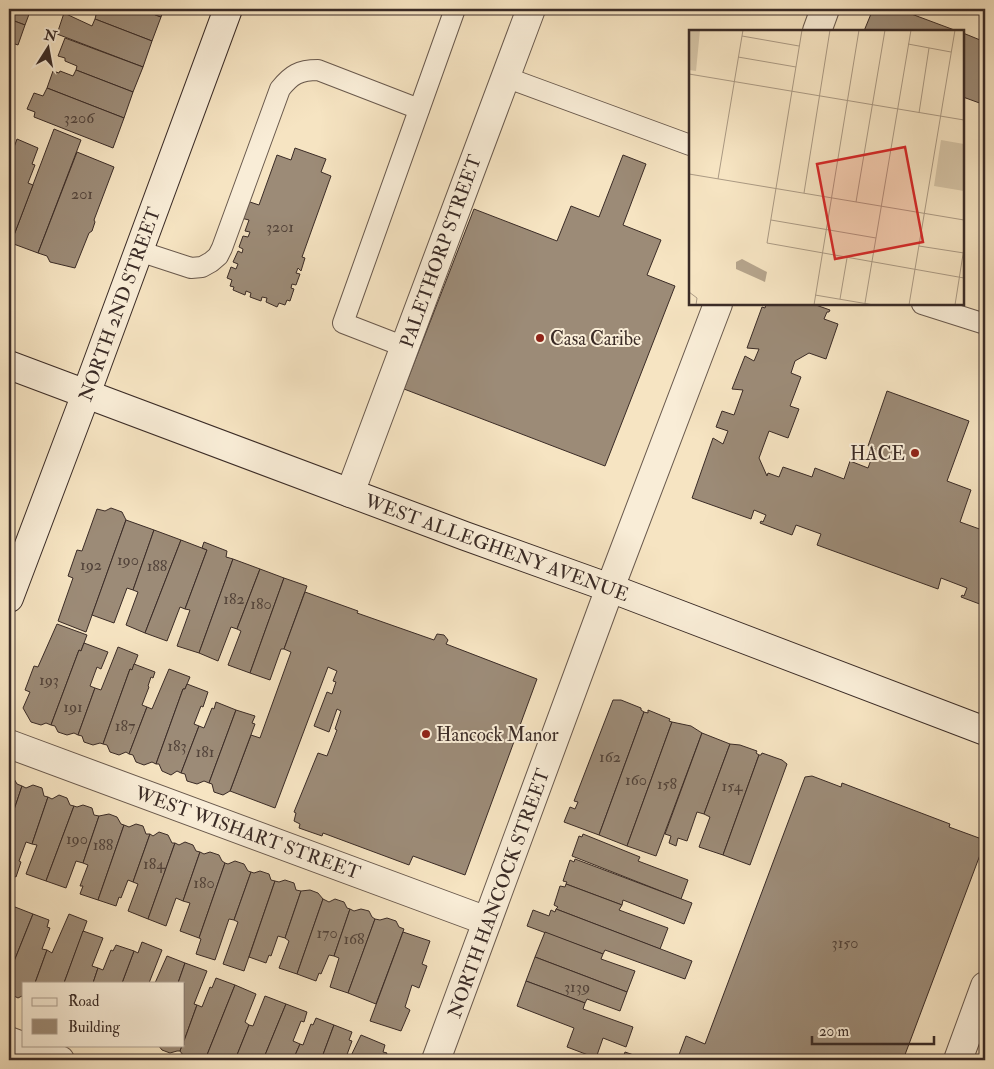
<svg xmlns="http://www.w3.org/2000/svg" width="994" height="1069" font-family="'IM FELL Double Pica',serif">
	<rect width="100%" height="100%" fill="#f6e4c2"/>
	<filter id="stains"><feTurbulence type="fractalNoise" baseFrequency=".004" numOctaves="4"/><feColorMatrix values="0 0 0 0 .2 0 0 0 0 .09 0 0 0 0 .02 0 0 0 .5 -.17"/></filter>
	<radialGradient id="worn" r=".72"><stop offset=".6" stop-color="#630" stop-opacity="0"/><stop offset="1" stop-color="#630" stop-opacity=".3"/></radialGradient>
	<g fill="#9c8b77" stroke="#3a2b26">
		<path d="M9,9h22l-6,16 -16,-6z"/>
		<path d="M82,9h58l21,8 -9,24 -57,-22 1,-4z"/>
		<path d="M140,9h24l-3,8z"/>
		<path d="M873,9h25l59,22h-93z"/>
		<path d="M64,13l28,13 3,-7 57,22 -9,26 -86,-33z"/>
		<path d="M9,19l16,6 -7,20 -9,-3z"/>
		<path d="M963,33l22,9v63l-22,-8z"/>
		<path d="M65,38l78,29 -10,25 -57,-22 1,-4 -12,-5v-3l-7,-2z"/>
		<path d="M76,70l57,22 -9,26 -77,-30 6,-17 6,2 1,-2 13,5z"/>
		<path d="M47,88l77,30 -11,30 -79,-31 1,-5 -8,-3 7,-16 9,3z"/>
		<path d="M54,129l27,11 -43,113 -27,-10z"/>
		<path d="M17,139l21,9 -6,16 3,1 -7,18 5,2 -22,58 -2,-1v2v-83z"/>
		<path d="M295,148l31,11 -5,13 10,4 -29,81 3,1 -4,13 -3,-3 -2,5 4,1 -4,11 -4,-1 -1,4 3,1 -4,12 -3,-1 -2,5 -6,-2 -2,4 -11,-5 1,-4 -5,-1 -1,4 -11,-4 1,-4 -5,-2 -1,4 -12,-5 1,-3 -4,-1 2,-6 -5,-2 4,-11 5,2 2,-5 -5,-2 5,-11 4,2 1,-4 -4,-2 4,-11 5,1 2,-5 -5,-1 4,-11 -8,-2 6,-17 12,4 18,-50 14,5z"/>
		<path d="M77,152l37,15 -20,53 1,2 -3,9 -3,2 -14,35 -25,-6 -3,-6 -9,-3z"/>
		<path d="M623,155l23,9 -23,61 38,15 -14,35 28,11 -70,180 -201,-77 70,-180 83,32 14,-35 28,11z"/>
		<path d="M766,304h47l17,6 -1,2h-2l-3,7 14,5 -12,35 -17,-6 -14,8 -4,12 10,4 -11,29 9,3 -11,29 -19,-7 -10,27 8,18 1,-3 11,4 4,-10 29,10 3,-9 29,11 6,-18 18,7 7,-19 -7,-3 19,-55 82,30 -22,60 24,9 -11,32 25,9v75l-24,-9 1,-2 2,1 3,-8 -26,-10 -3,11 -121,-44 4,-11 -25,-9 -4,10 -32,-12 1,-2 2,1 3,-7 -12,-5 -3,9 -59,-21 21,-60 10,6 5,-13 -12,-4 6,-16 12,4 9,-25 -11,-1 13,-33 9,5 5,-12 -12,-1 15,-41 3,1z"/>
		<path d="M111,508l11,4 4,8 -40,112 -28,-11 15,-43 -5,-2 9,-26 5,1 15,-42 8,2z"/>
		<path d="M126,520l28,10 -21,60 -6,-2 -13,35 -22,-8z"/>
		<path d="M154,530l27,10 -36,93 -19,-8 12,-33 -5,-2z"/>
		<path d="M181,540l26,10 -22,59 -5,-2 -13,34 -22,-8z"/>
		<path d="M204,542l23,9 -1,6 7,2 -34,94 -22,-7 13,-36 -5,-1 22,-59 -5,-2z"/>
		<path d="M233,559l27,10 -23,60 -6,-2 -13,34 -19,-8z"/>
		<path d="M260,569l24,9 -34,95 -22,-8 13,-34 -4,-2z"/>
		<path d="M284,578l23,8 -23,63h-3l-11,31 -20,-7z"/>
		<path d="M305,592l53,19 -1,2 77,27 3,-6 7,1 4,5 -2,4 91,35 -72,196 -52,-19 -4,9 -86,-32 -1,3 -23,-8 1,-4 -6,-3 2,-8 -2,-1 24,-59 9,3 10,-26 -2,-1 6,-18 -4,-2 -8,23 -15,-6 13,-34 5,2 4,-12 -3,-1 4,-10 -9,-4 -53,141 -45,-17 21,-56 9,3 31,-86 -7,-3z"/>
		<path d="M57,624l30,11 -6,16 -2,-1 -28,75 -5,-2 -5,2 -10,-3 -8,-14 7,-16 -5,-2 9,-24 4,1z"/>
		<path d="M84,643l24,9 -7,17 -4,-2 -7,19 5,2 -17,47 -4,-2 -7,2 -9,-3 -3,-6 -4,-1 28,-75 2,1z"/>
		<path d="M118,647l20,8 -6,15 -2,-1 -27,75 -3,-1 -7,2 -9,-3 -2,-6 -4,-1 17,-47 6,2z"/>
		<path d="M134,664l21,8 -2,6 -2,-1 -3,9 1,1 -7,18 5,2 -18,47 -3,-2 -7,3 -9,-3 -3,-7 -4,-1 27,-75 2,1z"/>
		<path d="M169,669l21,8 -5,12h-2l-27,75 -4,-2 -8,3 -8,-3 -3,-7 -4,-1 18,-47 5,2z"/>
		<path d="M187,684l21,8 -5,15 -2,-1 -7,18 5,2 -18,47 -4,-2 -6,4 -9,-4 -3,-7h-3l27,-75h2z"/>
		<path d="M613,700h8l20,8v2l3,2 -45,123 -35,-13 6,-15 5,2 3,-7 -4,-1z"/>
		<path d="M216,702l20,8 -27,73 -5,-2 -7,3 -10,-3 -2,-7 -4,-1 18,-47 5,2 8,-20 2,1z"/>
		<path d="M236,710l19,6 -3,7 3,1 -25,67 -7,4 -9,-3 -2,-8 -3,-1z"/>
		<path d="M648,710l22,9 -1,2 3,1 -45,124 -28,-11 45,-123 4,1z"/>
		<path d="M672,722l19,4 11,7 -46,123 -29,-10z"/>
		<path d="M702,733l28,11 -26,70 -7,-2 -10,29 -9,-3 -2,8 -7,-3 2,-7 -6,-2z"/>
		<path d="M730,744l10,1 17,6 -1,2 3,2 -36,100 -24,-8 11,-30 -6,-3z"/>
		<path d="M762,753l20,7 5,4 -37,101 -27,-10 36,-100h2z"/>
		<path d="M9,776l4,1 4,7 5,2 -13,39z"/>
		<path d="M812,776l29,11 1,-4 108,41 -1,3 30,11 3,4 1,5 -80,213h-226l9,-24 19,8 100,-267z"/>
		<path d="M33,785l9,3 2,8 4,1 -16,47 -6,-2 -7,19 2,1 -5,15 -7,-3v-49l13,-39 4,2z"/>
		<path d="M59,795l8,3 3,7 4,1 -28,75 -20,-7 11,-29 -5,-1 16,-47 4,2z"/>
		<path d="M83,805l9,3 2,7 5,1 -16,47 -7,-2 -10,27 -20,-7 28,-75 3,1z"/>
		<path d="M109,814l8,3 4,7 3,1 -26,75 -18,-6 3,-8h-3l8,-21 -5,-2 16,-47z"/>
		<path d="M136,824l7,2 3,8h4l-17,48 -5,-2 -7,18 -2,-1 -3,9 -18,-6 26,-75 5,2z"/>
		<path d="M159,832l9,3 4,8h3l-27,76 -20,-8 10,-27 -5,-2 17,-48 3,2z"/>
		<path d="M583,834l57,23 -2,4 50,19 -7,19 -109,-43 7,-20 3,1z"/>
		<path d="M185,842l8,3 3,6 4,1 -17,49 -7,-3 -10,28 -18,-7 27,-76 4,2z"/>
		<path d="M200,852l4,2 6,-2 9,3 3,6 3,2 -26,75 -19,-7 10,-28 -7,-2z"/>
		<path d="M575,859l117,44 -8,21 -61,-24 -1,5 -56,-21 1,-2 -4,-1 7,-21 4,2z"/>
		<path d="M235,861l9,3 4,7 3,1 -17,48 -5,-1 -14,41 -19,-6 5,-15 -2,-1 26,-75 3,1z"/>
		<path d="M260,871l9,3 2,6 4,1 -31,90 -21,-7 15,-42 -4,-2 17,-48 3,1z"/>
		<path d="M285,880l9,3 2,7 5,1 -16,47 -7,-2 -7,20 -2,-1 -3,8 -17,-6 26,-76 4,1z"/>
		<path d="M566,884l56,21 -3,5 49,18 -8,21 -104,-40 2,-2 -4,-2 6,-19 5,1z"/>
		<path d="M310,890l8,3 5,6 -26,75 -18,-6 10,-27 -4,-3 16,-47z"/>
		<path d="M323,899l6,3 6,-3 9,3 3,6 3,1 -16,47 -5,-1 -8,19 -2,-1 -3,8 -19,-7z"/>
		<path d="M15,907l18,7 -24,60v-57l2,-4 1,1z"/>
		<path d="M350,909l4,2 7,-2 8,2 3,6 3,2 -27,74 -18,-6 9,-29 -5,-2z"/>
		<path d="M556,909l136,52 -7,18 -80,-29 -2,4 -76,-28 6,-16 16,6 2,-6 4,2z"/>
		<path d="M33,914l16,6 -2,7 3,1 -8,21 5,1 -12,33h-11v12l-6,3 -8,-4 -1,-3v-17z"/>
		<path d="M69,914l18,7 -23,62h-29l12,-33 5,3z"/>
		<path d="M387,918l9,3 3,6 5,2 -28,75 -28,-11 27,-74 5,1z"/>
		<path d="M83,931l20,7 -11,28 6,2 -5,15h-29z"/>
		<path d="M403,932l27,9 -8,23 5,2 -8,22 -7,-3 -7,22 5,3 -9,21 -31,-10z"/>
		<path d="M545,932l58,22 -2,5 34,12 -8,21 -92,-35z"/>
		<path d="M142,942l20,8 -13,33h-27l12,-32 4,2z"/>
		<path d="M116,945l18,6 -12,32h-29l5,-15 5,2 8,-20 2,1z"/>
		<path d="M167,956l18,7 -7,20h-23z"/>
		<path d="M535,957l92,35 -7,19 -33,-12 -2,4 -59,-22z"/>
		<path d="M185,963l22,8 -13,33 3,1 -13,36v-58h-6z"/>
		<path d="M216,978l19,7 -30,75 -19,-1 -6,-8 2,-6h2v-4l13,-36 5,2 8,-20 2,1z"/>
		<path d="M526,981l59,22 -2,6 50,18 -7,20 -23,-9 -7,20 -29,-11 7,-19 -57,-22z"/>
		<path d="M235,985l21,9 -11,28 4,3 -14,35h-30z"/>
		<path d="M265,996l21,8 -23,56h-28l14,-35 4,1z"/>
		<path d="M286,1004l21,8 -3,10 -3,-1 -8,20 7,3 -7,16h-30z"/>
		<path d="M316,1018l18,7 -13,35h-28l7,-16 3,1 8,-21 2,1z"/>
		<path d="M334,1025l18,7 -3,8 3,1 -7,19h-24z"/>
		<path d="M361,1035l24,10 -2,7 4,1 -3,7h-35z"/>
		<path d="M158,1045h24l-2,6h-3l-7,2 -8,-3z"/>
		<path d="M625,1052l23,8h-26z"/>
	</g>
	<g fill="none" stroke-linecap="round" stroke-linejoin="round">
		<g stroke="#69594d" stroke-width="22">
			<g id="lane">
				<path d="M505,77l185,68"/>
				<path d="M139,251l52,17 11,-1 9,-5 7,-6 4,-8 58,-159c11,-14 19,-19 38,-19l101,39"/>
				<path d="M922,304l63,20"/>
				<path d="M405,347l-62,-24 112,-314"/>
			</g>
		</g>
		<g stroke="#69594d" stroke-width="30">
			<g id="street">
				<path d="M817,31l8,-22"/>
				<path d="M350,493l181,-484"/>
				<path d="M9,744l478,177"/>
				<path d="M9,1041l51,19"/>
				<path d="M436,1060l174,-472 108,-284"/>
				<path d="M958,1060l27,-74"/>
			</g>
		</g>
		<g stroke="#3a2b26" stroke-width="30">
			<g id="secondary">
				<path d="M9,365l456,171 145,52 375,143"/>
				<path d="M9,598l77,-204 142,-385"/>
			</g>
		</g>
		<use href="#lane" stroke="#f9edd7" stroke-width="20"/>
		<use href="#street" stroke="#f9edd7" stroke-width="28"/>
		<use href="#secondary" stroke="#f9edd7" stroke-width="28"/>
	</g>
	<g fill="#8f2418" stroke="#f9edd7" stroke-width="2">
		<circle cx="540" cy="338" r="5"/>
		<circle cx="915" cy="453" r="5"/>
		<circle cx="426" cy="734" r="5"/>
	</g>
	<g text-anchor="middle" stroke-width="4" stroke-linejoin="round" paint-order="stroke">
		<g font-size="16" fill="#52433a">
			<text x="79" y="123">3206</text>
			<text x="82" y="199">201</text>
			<text x="280" y="232">3201</text>
			<text x="128" y="565">190</text>
			<text x="91" y="570">192</text>
			<text x="157" y="571">188</text>
			<text x="234" y="604">182</text>
			<text x="261" y="609">180</text>
			<text x="49" y="685">193</text>
			<text x="73" y="712">191</text>
			<text x="125" y="731">187</text>
			<text x="177" y="751">183</text>
			<text x="205" y="757">181</text>
			<text x="610" y="762">162</text>
			<text x="636" y="785">160</text>
			<text x="667" y="789">158</text>
			<text x="732" y="791">154</text>
			<text x="77" y="844">190</text>
			<text x="103" y="850">188</text>
			<text x="154" y="869">184</text>
			<text x="204" y="888">180</text>
			<text x="327" y="938">170</text>
			<text x="354" y="944">168</text>
			<text x="845" y="948">3150</text>
			<text x="577" y="992">3139</text>
		</g>
		<g font-size="19" fill="#3a2b26" stroke="#f9edd7">
			<text transform="translate(440 251) rotate(-70)" y="7">PALETHORP STREET</text>
			<text transform="translate(119 304) rotate(-70)" y="7">NORTH 2ND STREET</text>
			<text transform="translate(497 547) rotate(20)" y="7">WEST ALLEGHENY AVENUE</text>
			<text transform="translate(248 832) rotate(20)" y="7">WEST WISHART STREET</text>
			<text transform="translate(498 893) rotate(-70)" y="7">NORTH HANCOCK STREET</text>
		</g>
		<g font-size="19" fill="#3a2b26" stroke="#f9edd7" text-anchor="start">
			<text x="550" y="345">Casa Caribe</text>
			<text x="905" y="460" text-anchor="end">HACE</text>
			<text x="436" y="741">Hancock Manor</text>
		</g>
	</g>
	<g transform="translate(689 30)">
		<rect width="275" height="275" fill="#f6e4c2"/>
		<path d="M0,0h11l-4,41 -7,-1zM252,110l23,4v47l-30,-5z" fill="#d6c5a7"/>
		<path d="M53,229l25,13 -2,10 -29,-13v-7z" fill="#b6a58d"/>
		<path fill="none" stroke="#ab9a84" stroke-width="1" d="M113,0l-35,213 197,35M53,6l57,10M219,14l43,8M49,27l58,10M0,44l275,46M230,83l10,-65M0,144l275,46M29,149l25,-149M115,163l26,-163M167,172l29,-172M82,190l105,18M230,216l45,7M0,262l8,6 -1,7M126,265l59,10M151,269l7,-41M176,273l46,-273M125,275l45,-275M220,275l46,-275M266,275l9,-57"/>
		<path fill="#d62828" fill-opacity="0.15" stroke="#d62828" stroke-width="2.5" d="M216,117l18,95 -88,17 -18,-95z"/>
		<rect width="275" height="275" fill="none" stroke="#3a2b26" stroke-width="2.5"/>
	</g>
	<rect width="994" height="1069" fill="none" stroke="#f6e4c2" stroke-width="30"/>
	<rect x="10" y="10" width="974" height="1049" fill="none" stroke="#3a2b26" stroke-width="2.5"/>
	<rect x="15" y="15" width="964" height="1039" fill="none" stroke="#3a2b26"/>
	<rect x="22" y="982" width="162" height="65" fill="#f9edd7" stroke="#ad9f90"/>
	<rect x="32" y="998" width="25" height="8" fill="#f9edd7" stroke="#ad9f90"/>
	<text x="68" y="1006" font-size="15" fill="#3a2b26">Road</text>
	<rect x="32" y="1019" width="25" height="15" fill="#9c8b77" stroke="#ad9f90"/>
	<text x="68" y="1032" font-size="15" fill="#3a2b26">Building</text>
	<g transform="translate(48 48) rotate(11)" stroke="#f9edd7" stroke-width="4" paint-order="stroke">
	<path d="M0-4L9 19L0 12L-9 19Z" fill="#3a2b26"/>
	<text y="-8" font-size="14" font-weight="bold" text-anchor="middle" fill="#3a2b26">N</text>
	</g>
	<path d="M812 1036v8h122v-8" fill="none" stroke="#3a2b26" stroke-width="2.5"/>
	<text x="819" y="1036" font-size="15" fill="#3a2b26" stroke="#f9edd7" stroke-width="4" paint-order="stroke">20 m</text>
	<rect width="100%" height="100%" filter="url(#stains)"/>
	<rect width="100%" height="100%" fill="url(#worn)"/>
</svg>
